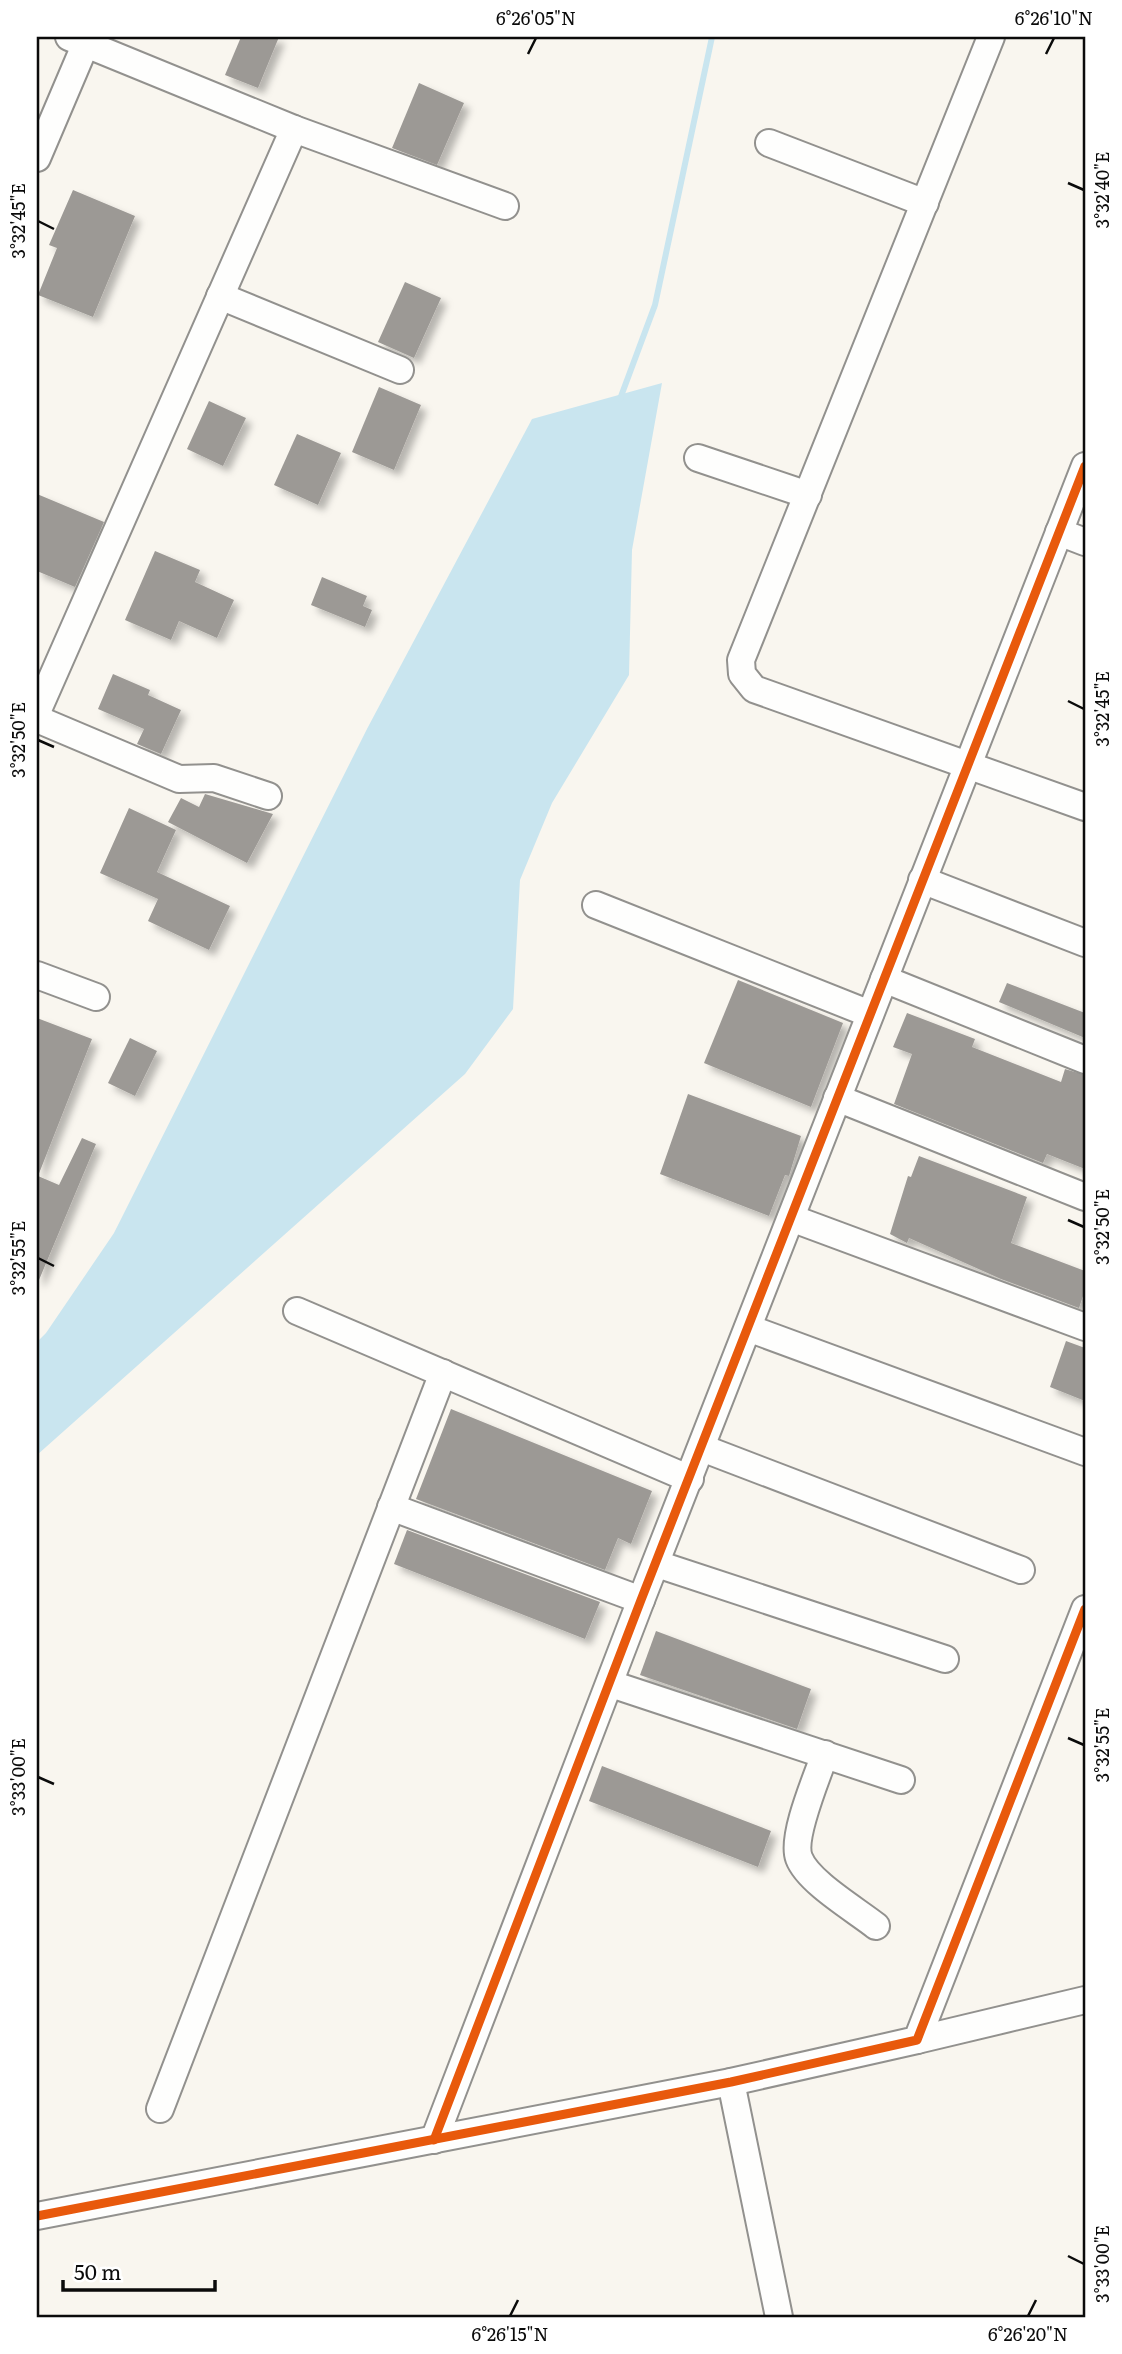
<svg xmlns="http://www.w3.org/2000/svg" width="1122" height="2354" font-family="Literata,serif">
	<defs>
		<filter id="shadow"><feDropShadow dx="6" dy="6" stdDeviation="3.5" flood-color="#0004"/></filter>
	</defs>
	<rect width="100%" height="100%" fill="#f9f6ef"/>
	<path fill="#c9e5ef" d="M662,383l-30,167 -3,125 -77,128 -32,77 -7,129 -48,65 -428,381v-113l9,-9 68,-100 254,-506 164,-308z"/>
	<g fill="none" stroke-linecap="round" stroke-linejoin="round">
		<path stroke="#c9e5ef" stroke-width="6" d="M620,399l35,-94 57,-268"/>
	</g>
	<g fill="#9c9995" filter="url(#shadow)">
		<path d="M241,37h38l-21,51 -33,-13z"/>
		<path d="M419,83l45,20 -27,62 -45,-17z"/>
		<path d="M73,190l62,26 -42,101 -55,-22 19,-47 -8,-3z"/>
		<path d="M405,282l36,16 -27,60 -36,-16z"/>
		<path d="M379,387l42,18 -27,65 -42,-18z"/>
		<path d="M209,401l37,17 -23,48 -36,-17z"/>
		<path d="M297,434l44,19 -23,52 -44,-20z"/>
		<path d="M37,494l67,28 -29,65 -38,-16z"/>
		<path d="M155,551l45,19 -5,12 39,18 -17,38 -38,-17 -8,19 -46,-20z"/>
		<path d="M322,577l45,19 -4,10 9,4 -7,17 -54,-22z"/>
		<path d="M113,674l37,16 -2,5 33,15 -20,44 -24,-10 7,-15 -46,-20z"/>
		<path d="M205,794l68,20 -26,49 -79,-41 13,-24 18,9z"/>
		<path d="M129,808l47,22 -19,42 73,34 -21,44 -61,-29 10,-22 -58,-26z"/>
		<path d="M738,980l105,43 -32,84 -107,-44z"/>
		<path d="M1007,983l78,30v25l-86,-36z"/>
		<path d="M907,1013l68,26 -3,8 89,35 4,-13 20,6v94l-38,-15 -4,9 -149,-59 18,-50 -19,-7z"/>
		<path d="M37,1018l55,21 -54,137 21,9 23,-47 14,6 -57,136h-2z"/>
		<path d="M130,1038l27,13 -22,45 -27,-13z"/>
		<path d="M688,1094l113,42 -12,40 -4,-1 -16,41 -109,-42z"/>
		<path d="M919,1156l108,41 -16,46 74,28v19l-6,18 -78,-29 -92,-41 -2,5 -17,-9 18,-58 3,1z"/>
		<path d="M1066,1341l19,7v53l-35,-14z"/>
		<path d="M451,1409l201,82 -21,53 -13,-6 -13,32 -189,-71z"/>
		<path d="M407,1530l193,72 -15,37 -191,-75z"/>
		<path d="M656,1631l155,58 -14,40 -157,-54z"/>
		<path d="M602,1766l169,65 -13,36 -169,-66z"/>
	</g>
	<g fill="none" stroke-linecap="round" stroke-linejoin="round">
		<g stroke="#92918e" stroke-width="30">
			<g id="minor">
				<path d="M69,37l225,92 211,77"/>
				<path d="M991,37l-250,623 1,14 12,15 331,118"/>
				<path d="M769,143l156,60"/>
				<path d="M37,158l49,-115"/>
				<path d="M220,296l180,74"/>
				<path d="M698,458l110,37"/>
				<path d="M1059,532l26,10"/>
				<path d="M37,712l257,-583"/>
				<path d="M37,719l142,60 35,-1 54,18"/>
				<path d="M922,880l163,63"/>
				<path d="M596,905l274,109"/>
				<path d="M37,975l59,22"/>
				<path d="M884,979l201,81"/>
				<path d="M837,1098l248,99"/>
				<path d="M791,1218l294,109"/>
				<path d="M297,1311l393,168"/>
				<path d="M748,1328l337,124"/>
				<path d="M702,1448l319,122"/>
				<path d="M391,1507l250,93"/>
				<path d="M657,1564l288,95"/>
				<path d="M611,1684l290,96"/>
				<path d="M825,1754c-8,23 -34,83 -26,104 9,24 57,52 77,68"/>
				<path d="M917,2040l168,-40"/>
				<path d="M731,2082l48,235"/>
				<path d="M160,2109l283,-736"/>
				<path d="M434,2140l207,-540 444,-1134"/>
				<path d="M37,2216l694,-134 186,-42 168,-431"/>
			</g>
		</g>
		<use href="#minor" stroke="#fefefd" stroke-width="26"/>
		<g stroke="#fff" stroke-width="13">
			<g id="cycleway">
				<path d="M434,2140l207,-540 444,-1134"/>
				<path d="M37,2216l694,-134 186,-42 168,-431"/>
			</g>
		</g>
		<use href="#cycleway" stroke="#e8590c" stroke-width="9"/>
	</g>
	<path fill="none" stroke="#0b0b0b" stroke-width="2.5" d="M528,54l8,-16M1046,54l8,-16M1068,183l16,7M38,221l16,8M1068,701l16,8M38,740l16,7M1068,1220l16,7M38,1258l16,8M1068,1738l16,7M38,1777l16,7M1068,2256l16,8M510,2316l8,-16M1028,2316l8,-16"/>
	<rect width="1122" height="2354" fill="none" stroke="#ffffff" stroke-width="77"/>
	<path d="M63 2280v10h152v-10" fill="none" stroke="#0b0b0b" stroke-width="3.5"/>
	<text x="74" y="2280" font-size="21" fill="#0b0b0b" stroke="#ffffff" stroke-width="5" paint-order="stroke">50 m</text>
	<rect x="38" y="38" width="1046" height="2278" fill="none" stroke="#0b0b0b" stroke-width="2.5"/>
	<g font-size="18" text-anchor="middle" fill="#0b0b0b">
		<text x="536" y="25">6°26'05"N</text>
		<text x="1054" y="25">6°26'10"N</text>
		<text transform="translate(1103 190) rotate(-90)" y="6">3°32'40"E</text>
		<text transform="translate(19 221) rotate(-90)" y="6">3°32'45"E</text>
		<text transform="translate(1103 709) rotate(-90)" y="6">3°32'45"E</text>
		<text transform="translate(19 740) rotate(-90)" y="6">3°32'50"E</text>
		<text transform="translate(1103 1227) rotate(-90)" y="6">3°32'50"E</text>
		<text transform="translate(19 1258) rotate(-90)" y="6">3°32'55"E</text>
		<text transform="translate(1103 1745) rotate(-90)" y="6">3°32'55"E</text>
		<text transform="translate(19 1777) rotate(-90)" y="6">3°33'00"E</text>
		<text transform="translate(1103 2264) rotate(-90)" y="6">3°33'00"E</text>
		<text x="510" y="2341">6°26'15"N</text>
		<text x="1028" y="2341">6°26'20"N</text>
	</g>
</svg>
